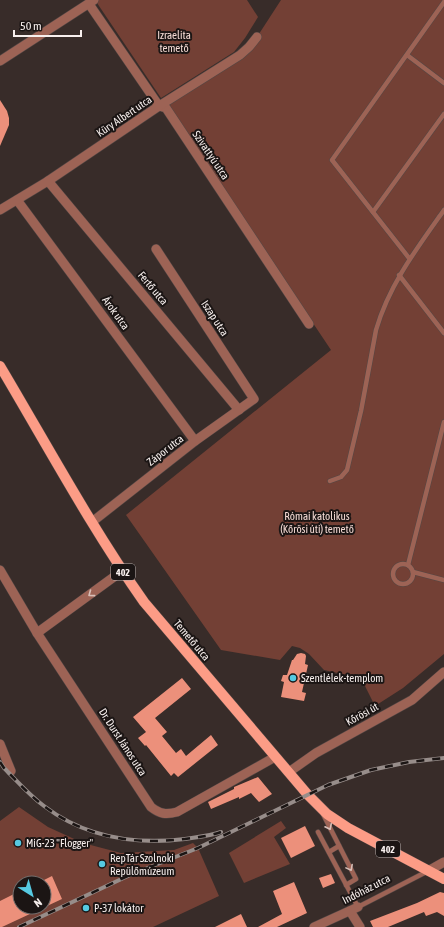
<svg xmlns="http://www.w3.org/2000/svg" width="444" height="927" font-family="'Asap Condensed',sans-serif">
	<rect width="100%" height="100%" fill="#382c29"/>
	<g fill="#734035" fill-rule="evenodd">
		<path d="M95,0h152l11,17 -13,21 -11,14 -73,46z"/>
		<path d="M281,0h163v654l-41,34 -28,18 -14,-28 -37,-8 -15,-16 -9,-6 -8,-2 -12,14 -59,-10 -95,-135 205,-165 -164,-245 90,-68z"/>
		<path d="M19,807l29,20 35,16 38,10 53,-3 19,-7 5,5 21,48 -66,31h-153v-106zM20,883h24v24h-24z"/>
		<path d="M281,821l5,7 -12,9 16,27 -46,19 -15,-30z"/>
	</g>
	<g fill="#ec907b">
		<path d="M0,100l7,11 2,7v7l-9,21z"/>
		<path d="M301,653l4,1 1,2 -1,8 3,1 -6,27 4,1 -2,8 -23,-4 3,-15 -3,-1 2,-6h4l5,-15h1l4,-6z"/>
		<path d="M182,678l9,11 -36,29 12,14 -5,4 14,17 5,-4 5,7 25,-21 7,10 -40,32 -4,-4 -3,3 -25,-31 -1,1 -7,-8 8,-6 -13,-15z"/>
		<path d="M258,777l14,17 -13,8 -8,-9 -12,6v-2l-28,12 -3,-7 26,-13v-2z"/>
		<path d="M305,826l10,20 -24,12 -10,-20z"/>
		<path d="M331,874l4,9 -12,5 -4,-10z"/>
		<path d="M52,876l10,23 -60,28h-2v-26l20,-10v16h24v-27z"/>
		<path d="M294,882l13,31 -30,14h-19l24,-13 -9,-23z"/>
		<path d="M440,892l4,1v23l-7,-4 -11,4 -2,-4 -36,15h-15l-3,-6 47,-18z"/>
		<path d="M241,914l6,13h-32z"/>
	</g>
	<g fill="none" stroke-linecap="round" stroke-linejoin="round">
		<g stroke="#534745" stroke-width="5.5">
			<g id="service">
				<path d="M407,55l37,28"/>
				<path d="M373,212l71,-98"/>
				<path d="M409,258l-77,-98 112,-158"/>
				<path d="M399,275l45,58"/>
				<path d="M330,481l11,-4 6,-7 14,-59 15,-81c13,-45 41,-82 68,-120"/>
				<circle cx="403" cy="574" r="10"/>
				<path d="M408,565l36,-143"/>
				<path d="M413,572l31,8"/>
				<path d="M323,814l33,65 -10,6"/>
				<path d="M318,832l40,75 70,-36"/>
				<path d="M329,852l10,-6"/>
			</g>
		</g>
		<g stroke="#534745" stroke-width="10">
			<g id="minor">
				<path d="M89,4l70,102 7,2 143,216"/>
				<path d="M0,61l94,-61"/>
				<path d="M48,181l191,229"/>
				<path d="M17,200l178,241"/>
				<path d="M0,210l48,-29 111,-75 81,-51 9,-8 8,-10"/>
				<path d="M92,522l103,-81 59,-42 -98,-150"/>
				<path d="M0,570l37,63 114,174c9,7 15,8 26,5l98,-55"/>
				<path d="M37,633l85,-62"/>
				<path d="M0,744l11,27"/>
				<path d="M289,772l27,-19 96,-53 32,-28"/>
				<path d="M428,871l16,-9"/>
				<path d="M350,911l10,16"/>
				<path d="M314,927l44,-20"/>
			</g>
		</g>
		<g stroke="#534745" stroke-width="11">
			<path id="primary" d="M0,366c47,79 91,161 144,236l164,193 19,19 21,14 96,51"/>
		</g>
		<use href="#service" stroke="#9d6355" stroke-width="4.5"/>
		<use href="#minor" stroke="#9d6355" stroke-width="9"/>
		<use href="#primary" stroke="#fc9c86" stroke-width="10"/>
		<g stroke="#978d8a" stroke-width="4">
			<g id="rail">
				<path d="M0,762l4,6c13,13 25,27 40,38 42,32 90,39 141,33 13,-2 25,-3 36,-7"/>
				<path d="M19,927l111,-52 68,-27 130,-63 43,-15 38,-8 35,-4"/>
			</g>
		</g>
		<use href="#rail" stroke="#1b1514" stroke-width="2.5" stroke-dasharray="8" stroke-linecap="butt"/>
	</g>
	<defs><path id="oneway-chevron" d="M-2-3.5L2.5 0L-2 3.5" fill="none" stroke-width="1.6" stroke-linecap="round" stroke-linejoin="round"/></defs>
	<g stroke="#d8bfb8">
		<use href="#oneway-chevron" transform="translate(91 594) rotate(144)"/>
		<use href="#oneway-chevron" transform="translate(329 827) rotate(64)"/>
		<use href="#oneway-chevron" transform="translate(350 868) rotate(62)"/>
	</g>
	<g fill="#56c9e1" stroke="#1b1514" stroke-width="1.5">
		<circle cx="293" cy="678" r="4"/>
		<circle cx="18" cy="843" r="4"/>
		<circle cx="102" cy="864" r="4"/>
		<circle cx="86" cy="908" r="4"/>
	</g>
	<g text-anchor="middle" stroke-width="4" stroke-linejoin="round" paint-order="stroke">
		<g fill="#1b1514" stroke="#b6aead" stroke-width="1">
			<rect x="111" y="564" width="24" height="16" rx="3"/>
			<rect x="376" y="841" width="24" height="16" rx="3"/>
		</g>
		<g font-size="10" font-weight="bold" fill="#f8f0ee">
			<text x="123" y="576">402</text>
			<text x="388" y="853">402</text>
		</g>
		<g font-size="11" fill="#f6dcd6" stroke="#1b1514">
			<text x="174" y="39">Izraelita<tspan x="174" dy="13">temető</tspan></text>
			<text x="317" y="520">Római katolikus<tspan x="317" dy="13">(Kőrösi úti) temető</tspan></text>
		</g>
		<g font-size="11" fill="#f8f0ee" stroke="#1b1514">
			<text transform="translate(124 116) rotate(-34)" y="4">Küry Albert utca</text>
			<text transform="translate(211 155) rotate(56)" y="4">Szivattyú utca</text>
			<text transform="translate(153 288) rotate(50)" y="4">Fertő utca</text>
			<text transform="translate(116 313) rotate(54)" y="4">Árok utca</text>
			<text transform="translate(215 318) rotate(57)" y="4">Iszap utca</text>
			<text transform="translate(165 450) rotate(-38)" y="4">Zápor utca</text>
			<text transform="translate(192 640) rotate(50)" y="4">Temető utca</text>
			<text transform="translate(362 714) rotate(-29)" y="4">Kőrösi út</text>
			<text transform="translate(123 742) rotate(57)" y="4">Dr. Durst János utca</text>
			<text transform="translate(366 889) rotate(-27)" y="4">Indóház utca</text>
		</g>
		<g font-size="11" fill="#f8f0ee" stroke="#1b1514" text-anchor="start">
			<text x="301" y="682">Szentlélek-templom</text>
			<text x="26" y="847">MiG-23 "Flogger"</text>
			<text x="110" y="862">RepTár Szolnoki<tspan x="110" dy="13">Repülőmúzeum</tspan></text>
			<text x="94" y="912">P-37 lokátor</text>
		</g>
	</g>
	<g transform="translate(32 895) rotate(143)"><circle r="19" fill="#1b1514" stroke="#736d6b"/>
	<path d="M0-3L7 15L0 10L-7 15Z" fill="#56c9e1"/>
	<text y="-6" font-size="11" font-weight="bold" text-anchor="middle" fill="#f8f0ee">N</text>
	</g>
	<path d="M14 30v6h67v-6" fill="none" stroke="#f8f0ee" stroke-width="2"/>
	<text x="20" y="30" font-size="12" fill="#f8f0ee" stroke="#1b1514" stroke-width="3" paint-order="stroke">50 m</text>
</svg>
